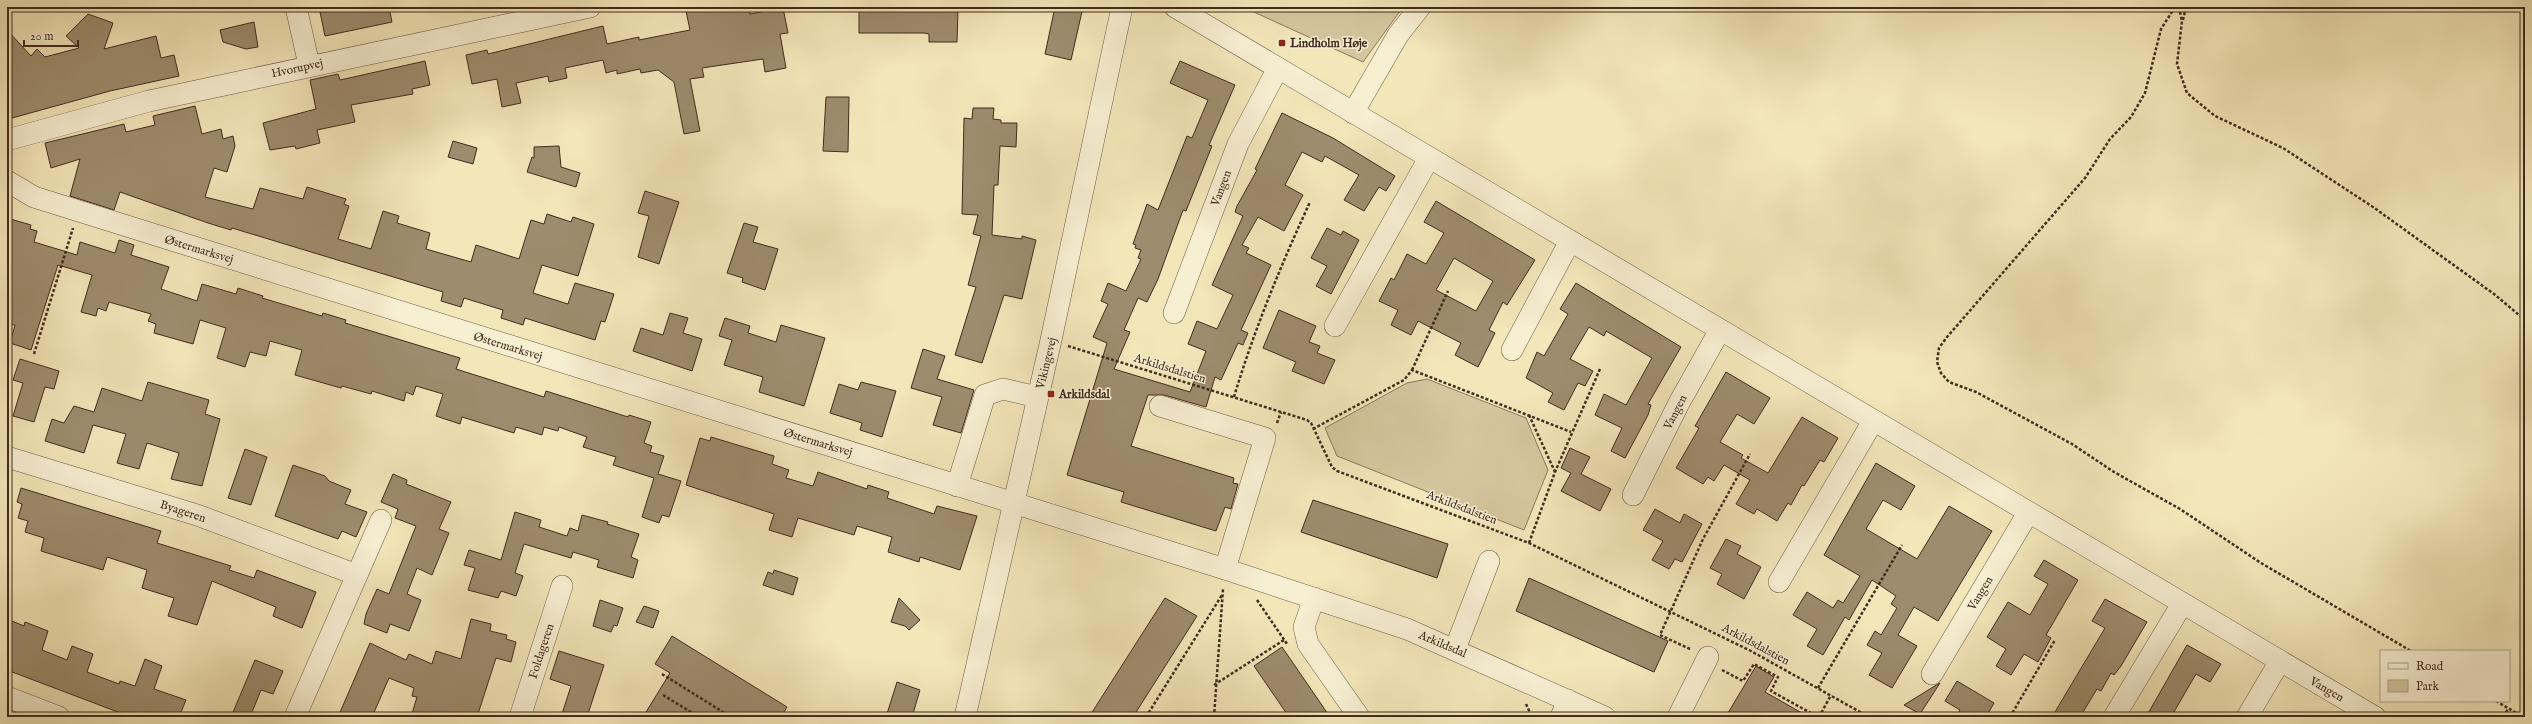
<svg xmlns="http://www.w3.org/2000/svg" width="2532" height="724" font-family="'IM FELL English',serif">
	<rect width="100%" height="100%" fill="#f3e6b9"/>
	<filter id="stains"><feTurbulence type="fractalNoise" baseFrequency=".005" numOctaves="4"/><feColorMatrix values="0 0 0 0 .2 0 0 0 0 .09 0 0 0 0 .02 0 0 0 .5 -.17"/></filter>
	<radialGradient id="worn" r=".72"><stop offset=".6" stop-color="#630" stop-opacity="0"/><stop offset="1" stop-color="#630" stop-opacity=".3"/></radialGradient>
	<g fill="#d5c69e" stroke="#8c785e">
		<path d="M1243,7h160l-40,55z"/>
		<path d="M1427,379l99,39 22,52 -24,60 -187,-74 -12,-28 82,-45z"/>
	</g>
	<g fill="#9e8c6e" stroke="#422b1d" fill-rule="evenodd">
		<path d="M346,7h43l3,15 -67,14 -5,-24z"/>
		<path d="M704,7h45l1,7 33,-6 5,25 -8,1 6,34 -21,4 -2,-13 -61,9 2,9 -14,2 10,52 -16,3 -10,-52 -16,-12 -17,3 -1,-4 -23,5v-4l-11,3 -3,-13 -38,8 2,10 -18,4 -1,-6 -32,7 5,20 -19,4 -5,-28 -25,5 -6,-29 21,-5 1,4 115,-28 4,18 32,-7v3l51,-10 -4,-19z"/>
		<path d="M859,7h93v3h6l-1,32h-28v-8l-5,-1h-65z"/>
		<path d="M1055,7h28l-12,53 -26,-6z"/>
		<path d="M88,14l25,9 -9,26 52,-13 5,22 13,-3 5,21 -69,15 -98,27 -5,-17v-71l24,26 6,-7 8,8 34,-9 -13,-12z"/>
		<path d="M254,22l4,25 -12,2 -23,-7 -3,-12z"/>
		<path d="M425,61l5,24 -18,4 1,5 -62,11 4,17 -38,8 3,13 -24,6 -1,-3 -25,4 -7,-27 53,-14 -6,-29 28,-6 2,6z"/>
		<path d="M1180,61l55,24 -26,60 3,1 -26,65 -3,-1 -25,69 -11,23 -9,-4 -14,32 6,2 -16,37 76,23 16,-41 -18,-7 9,-23 20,8 16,-34 -21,-10 31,-69 -8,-4 2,-6 20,-36 -2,-1 27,-56 51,25 62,38 -9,15 -7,-4 -15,24 -20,-11 15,-25 -34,-19 -3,6 -20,-10 -17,33 18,10 -19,36 -26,-14 -16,28 7,3 -3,5 25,12 -30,65 7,3 -5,12 -5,-2 -17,37 -6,-3 -9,30 -42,-12h-16l-17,51 103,32 -1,5 5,1 -7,25 -6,-2 -9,24 -95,-29 3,-10 -57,-17 40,-132 -14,-6 15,-33 -7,-3 7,-18 18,8 15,-32 -3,-1 3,-8 -6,-2 1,-3 -3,-1 14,-40 11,6 29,-74 5,2 16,-38 -38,-17z"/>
		<path d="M826,97h23l-1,55 -25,-1z"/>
		<path d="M195,106l7,28 19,-5 2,10 10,-3 2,10 -8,26 -13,-4 -9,29 48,12 7,-21 43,11 4,-12 39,12 -2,5 5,2 -11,33 33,10 12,-38 16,5 -2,7 33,10 -4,16 45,13 5,-17 43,14 12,-39 13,4 3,-10 24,8 2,-5 21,7 -16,52 -36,-11 -9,28 35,11 7,-21 39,11 -9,28 -4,-1 -6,19 -70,-22 -2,7 -22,-7 2,-8 -39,-12 -3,9 -20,-6 2,-9 -211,-64 -1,2 -23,-7 -88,-31 -6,18 -44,-14 10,-37 -29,9 -6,-25 79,-19 2,8 29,-7 -2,-9z"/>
		<path d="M973,108h21l-1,11 8,1v3h16l-1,24 -16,-1 -2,39h-4l-2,50 30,4v-3l14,4 -14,59 -18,-4 -22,68 -27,-8 21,-68 -8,-2 13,-49 -8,-2 5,-19 -16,-1 2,-96 8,1z"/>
		<path d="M453,141l24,7 -4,16 -25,-7z"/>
		<path d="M559,146l2,21 19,6 -4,14 -49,-15 5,-15 2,1v-11z"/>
		<path d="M645,191l34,11 -20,62 -21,-7 11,-41 -11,-3z"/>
		<path d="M1436,201l99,59 -28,45 -4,-3 -14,28 6,3 -17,34 -23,-12 6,-12 -43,-22 -7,14 -20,-10 7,-15 -19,-9 12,-23 3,2 13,-26 19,10 18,-31 -20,-11zM1454,258l39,23 -17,30 -40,-21z"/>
		<path d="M7,218l24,7 -1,4 7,2 -3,11 43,13 3,-13 35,11 4,-13 15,5 -3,10 38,12 -8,22 36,12 5,-17 34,10 2,-6 25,8 -1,2 60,18 1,-3 23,7 -1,3 115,35 -4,11 38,12 50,16 2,-6 82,26 1,-2 22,7 -7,21 8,3 -2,6 14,4 -6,18 23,7 -12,36 -7,-2 -3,8 -17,-6 12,-39 -41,-13 3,-8 -33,-10 4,-10 -28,-10 -1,4 -14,-4 -2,8 -26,-8 -2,6 -52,-16 -2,7 -24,-8 7,-22 -27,-8 -3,9 -7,-3 -2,9 -32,-10 -1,3 -29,-8 -1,2 -46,-13 7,-25 -32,-9 -4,15 -16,-4 -5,15 -28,-9 9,-30 -26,-8 -7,24 -39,-11 2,-9 -8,-3 3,-7 -42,-12 -3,9 -8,-3 -2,8 -15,-4 11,-37 -34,-10 -27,85 -21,-7 5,-18 -8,-1z"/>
		<path d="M744,223l14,4 -5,15 25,7 -13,41 -23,-8 1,-4 -16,-5z"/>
		<path d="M1327,228l14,7 2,-4 16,9 -28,54 -15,-8 11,-20 -16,-8z"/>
		<path d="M1576,283l105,64 -33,57 3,1 -3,10 -23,43 -14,-7 11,-23 -27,-13 9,-21 22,11 26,-47 -46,-27 -2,5 -15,-9 -19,32 23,12 -8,15 -7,-3 -14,27 -16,-8 5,-9 -27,-15 11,-26 7,4 24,-42 -8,-5z"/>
		<path d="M1279,310l37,16 -7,16 11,4 -3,7 18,7 -11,24 -32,-13 4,-9 -33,-14z"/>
		<path d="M670,313l18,5 -5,15 19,6 -10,32 -59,-20 8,-23 22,7z"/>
		<path d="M725,318l25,8 -2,7 28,9 5,-17 44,13 -21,68 -45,-14 4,-15 -39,-12 8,-25 -13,-4z"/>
		<path d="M923,349l22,7 -8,23 37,11 -13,43 -28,-8 9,-28 -31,-9z"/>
		<path d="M20,359l39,12 -5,18 -9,-2 -11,35 -21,-6 10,-33 -10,-3z"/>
		<path d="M1726,372l44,26 -16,26 -17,-10 -17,28 23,13 -2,3 27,15 34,-56 36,21 -14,24 -4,-2 -16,26 -2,-1 -11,20 -3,-2 -11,18 -20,-12 -3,5 -18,-10 14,-24 -26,-15 -10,16 -6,-4 -5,7 -27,-16 23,-40 -4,-2z"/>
		<path d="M148,382l61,18 -4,14 15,5 -18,67 -31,-7 8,-26 -32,-10 -8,26 -22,-6 9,-29 -33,-9 -9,28 -39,-12 7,-22 12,4 10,-17 20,6 8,-24 40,13z"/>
		<path d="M861,382l35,9 -14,46 -22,-7 2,-7 -32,-10 9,-29 19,6z"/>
		<path d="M711,437l63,19 -2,8 17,6 -3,8 27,8 5,-14 49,17 1,-4 21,7 -2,6 47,16 3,-8 40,10 -17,54 -40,-13 -1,5 -31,-10 4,-15 -35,-11 -3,9 -56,-17 -6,19 -23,-7 5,-16 -88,-29 14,-47 10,3z"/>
		<path d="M1570,448l20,9 -9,17 30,15 -11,22 -39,-20 10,-18 -10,-5z"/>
		<path d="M245,449l22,8 -16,48 -23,-7z"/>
		<path d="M1876,463l39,23 -14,24 -18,-10 -17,29 51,30 32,-53 43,25 -54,90 -24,-14 -16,28 19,11 -25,42 -23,-13 13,-22 -15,-8 8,-14 6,4 16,-27 -6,-4 5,-8 -24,-16 -23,40 -4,-3 -22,38 -16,-9 10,-17 -24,-14 14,-23 26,16 5,-8 5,3 17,-27 -36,-21z"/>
		<path d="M293,465l32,11 4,5 22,9 -6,14 22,8 -11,25 -14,-6 -4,8 -63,-23z"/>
		<path d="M393,474l14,6 -1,4 45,18 -12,27 10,4 -17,42 -15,-7 -10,26 14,6 -12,31 -19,-7 -3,9 -23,-9 2,-10 11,-25 12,5 27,-68 -21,-8 3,-9 -17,-7z"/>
		<path d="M21,488l140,43 -4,12 74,23 -2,4 25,8 3,-8 59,22 -14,36 -29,-12 3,-9 -64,-26 -15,44 -29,-9 6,-18 -32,-10 5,-18 -40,-13 -4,13 -62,-19 3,-13 -19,-6 3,-11 -10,-3 4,-14 -5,-2z"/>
		<path d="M1313,500l135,44 -11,34 -136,-46z"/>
		<path d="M1655,509l25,14 4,-9 18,10 -20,38 -7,-3 -6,10 -17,-9 11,-19 -20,-11z"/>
		<path d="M515,512l26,8 -2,7 28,9 3,-8 8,3 4,-16 26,7 -1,2 32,10 -8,23 7,3 -5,18 -36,-11 2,-7 -26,-8 -2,6 -47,-14 -9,29 8,3 -7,20 -15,-5 -3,7 -30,-8 7,-22 -11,-3 5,-15 32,10z"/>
		<path d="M1726,539l15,7 -4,8 24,13 -17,32 -27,-15 5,-10 -12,-6z"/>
		<path d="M2044,560l34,20 -32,55 5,3 -13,24 -14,-8 -13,21 -15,-9 10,-17 -19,-12 21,-35 22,13 18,-31 -14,-8z"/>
		<path d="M774,570l24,8 -5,17 -30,-10 5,-13 5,2z"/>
		<path d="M1529,578l139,63 -14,31 -138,-61z"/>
		<path d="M899,598l21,22 -11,10 -4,-4 -14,-4z"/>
		<path d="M1165,598l32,18 -64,101h-44z"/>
		<path d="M2105,599l42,23 -26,44 -7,9 -3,-2 -10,18 -4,-2 -17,28h-28l53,-89 -13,-7z"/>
		<path d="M600,600l23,8 -6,18 -3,-1 -3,7 -18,-6z"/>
		<path d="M644,606l15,5 -6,17 -17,-6z"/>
		<path d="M7,619l17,7 1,-4 23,9 -6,19 25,10 5,-14 21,8 -6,18 32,12 1,-3 15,5 10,-27 17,7 -8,23 32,11 -7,17h-48l-124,-47z"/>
		<path d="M471,619l20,5 -1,7 17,4 -1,4 10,3 -5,20 -15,-4 -19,59h-66l6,-20 -5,-1 2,-8 -25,-10 -17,39h-34l32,-74 36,17 3,-6 23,10 4,-13 25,8z"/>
		<path d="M672,636l115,71 -6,10h-138l27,-44 -15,-9z"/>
		<path d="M2187,645l34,19 -11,18 -14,-8 -25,43h-25z"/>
		<path d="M1282,647l48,70h-41l-35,-51z"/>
		<path d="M559,651l45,14 -17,52h-26l10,-31 -21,-7z"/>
		<path d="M255,660l28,11 -10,23 -12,-4 -11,27h-19z"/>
		<path d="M1756,666l18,11 -9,15 44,25h-74l-7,-4z"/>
		<path d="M1957,681l37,22 -8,14h-30l4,-7 -15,-9z"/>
		<path d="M897,682l23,8 -8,27h-26z"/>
		<path d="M1940,683l-20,31 -16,-9 34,-21z"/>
	</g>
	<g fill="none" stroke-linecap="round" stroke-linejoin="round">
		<g stroke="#6e5a44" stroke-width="22">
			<g id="minor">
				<path d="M296,7l13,58"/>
				<path d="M1175,7l1200,710"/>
				<path d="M1353,113l45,-78 22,-28"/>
				<path d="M7,140l142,-39 441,-94"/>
				<path d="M7,181l27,16 1191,372 182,60 198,88"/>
				<path d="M1174,313l64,-169 40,-76"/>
				<path d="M1335,326l94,-168"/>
				<path d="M1512,350l58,-109"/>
				<path d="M1160,406l105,32 -40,131"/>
				<path d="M7,457l190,58 160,60"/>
				<path d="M957,486l28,-91 18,-6 34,8"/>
				<path d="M1633,495l46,-92 41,-73"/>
				<path d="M1779,582l94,-161"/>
				<path d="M1314,598l-10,29 4,17 51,73"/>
				<path d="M1455,649l34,-88"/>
				<path d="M1932,674l96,-161"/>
				<path d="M7,697l52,20"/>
				<path d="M295,717l86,-197"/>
				<path d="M520,717l42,-131"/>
				<path d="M965,717l86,-377 71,-333"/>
				<path d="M1561,717l7,-17"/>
				<path d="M1678,717l30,-60"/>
				<path d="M2114,717l68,-113"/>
				<path d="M2247,717l33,-56"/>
			</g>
		</g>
		<g stroke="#422b1d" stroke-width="2.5" stroke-dasharray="3 2" stroke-linecap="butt">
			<path d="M2175,7l-14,22 -16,64 -14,24 -21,22 -25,39 -138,159 -8,11 -2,14 4,11 8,9 27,10 96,52 42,28 66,37 81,54 150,88"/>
			<path d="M2179,7l3,14 -5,43 10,29 28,23 68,32 90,59 121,87 31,26"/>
			<path d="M2183,20l3,-13"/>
			<path d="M1068,346l239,74 4,3 21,44 5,4 192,72 222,108 118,66"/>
			<path d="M34,354l39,-126"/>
			<path d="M1412,370l36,-79"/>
			<path d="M1234,397c20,-67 47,-132 76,-195"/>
			<path d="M1529,415l26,57"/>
			<path d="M1277,423l4,-11"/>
			<path d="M1313,429l91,-49 8,-10 159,62"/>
			<path d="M1529,543l26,-71 45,-103"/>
			<path d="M1257,600l30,44"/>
			<path d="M1690,649l-30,-14 43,-96 47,-85"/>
			<path d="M1722,670l21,11 11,-17 24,13 -7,14 47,26"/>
			<path d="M662,674l69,43"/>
			<path d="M1214,685l70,-45"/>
			<path d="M1818,688l84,-143"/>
			<path d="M663,695l36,22"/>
			<path d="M2496,701l27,16"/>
			<path d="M1526,704l6,13"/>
			<path d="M1146,717l76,-122"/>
			<path d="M1214,717l9,-128"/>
			<path d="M1819,717l12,-22"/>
			<path d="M2010,717l45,-77"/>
			<path d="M2504,717l4,-9"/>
		</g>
		<use href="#minor" stroke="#f7efd2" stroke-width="21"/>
	</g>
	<g fill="#8f2418" stroke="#f7efd2" stroke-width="1.5">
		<rect x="1278" y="39" width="8" height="8" rx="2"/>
		<rect x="1047" y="390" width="8" height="8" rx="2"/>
	</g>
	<g text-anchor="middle" stroke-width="3" stroke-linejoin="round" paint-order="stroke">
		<g font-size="12" font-weight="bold" fill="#422b1d" stroke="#f7efd2" text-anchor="start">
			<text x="1290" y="47">Lindholm Høje</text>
			<text x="1059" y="398">Arkildsdal</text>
		</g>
		<g font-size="12" fill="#422b1d" stroke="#f7efd2">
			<text transform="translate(297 68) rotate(-12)" y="4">Hvorupvej</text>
			<text transform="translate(1221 188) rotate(-69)" y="4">Vangen</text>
			<text transform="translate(199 249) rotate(17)" y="4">Østermarksvej</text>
			<text transform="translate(508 346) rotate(17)" y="4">Østermarksvej</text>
			<text transform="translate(1046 363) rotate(-76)" y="4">Vikingevej</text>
			<text transform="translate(1170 368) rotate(17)" y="4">Arkildsdalstien</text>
			<text transform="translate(1675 412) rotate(-63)" y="4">Vangen</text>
			<text transform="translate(818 442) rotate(17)" y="4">Østermarksvej</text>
			<text transform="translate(1462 507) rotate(21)" y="4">Arkildsdalstien</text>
			<text transform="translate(183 511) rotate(18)" y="4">Byageren</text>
			<text transform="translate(1980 593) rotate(-59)" y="4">Vangen</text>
			<text transform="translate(1443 644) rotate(23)" y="4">Arkildsdal</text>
			<text transform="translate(1756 644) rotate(28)" y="4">Arkildsdalstien</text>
			<text transform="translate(541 651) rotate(-72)" y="4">Foldageren</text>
			<text transform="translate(2327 689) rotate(30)" y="4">Vangen</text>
		</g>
	</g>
	<rect width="2532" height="724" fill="none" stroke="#f3e6b9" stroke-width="24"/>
	<rect x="8" y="8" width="2516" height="708" fill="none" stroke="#422b1d" stroke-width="2"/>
	<rect x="12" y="12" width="2508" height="700" fill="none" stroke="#422b1d"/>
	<rect x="2380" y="650" width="130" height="52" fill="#f7efd2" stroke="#afa18a"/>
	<rect x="2388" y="663" width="20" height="6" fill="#f7efd2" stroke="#afa18a"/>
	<text x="2416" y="670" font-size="12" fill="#422b1d">Road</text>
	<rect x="2388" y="680" width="20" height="12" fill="#d5c69e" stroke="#afa18a"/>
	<text x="2416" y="690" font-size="12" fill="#422b1d">Park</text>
	<path d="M24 40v6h54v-6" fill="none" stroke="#422b1d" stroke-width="2"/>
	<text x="30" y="40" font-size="12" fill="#422b1d" stroke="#f7efd2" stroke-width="3" paint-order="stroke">20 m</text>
	<rect width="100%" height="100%" filter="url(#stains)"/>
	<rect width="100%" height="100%" fill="url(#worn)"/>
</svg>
